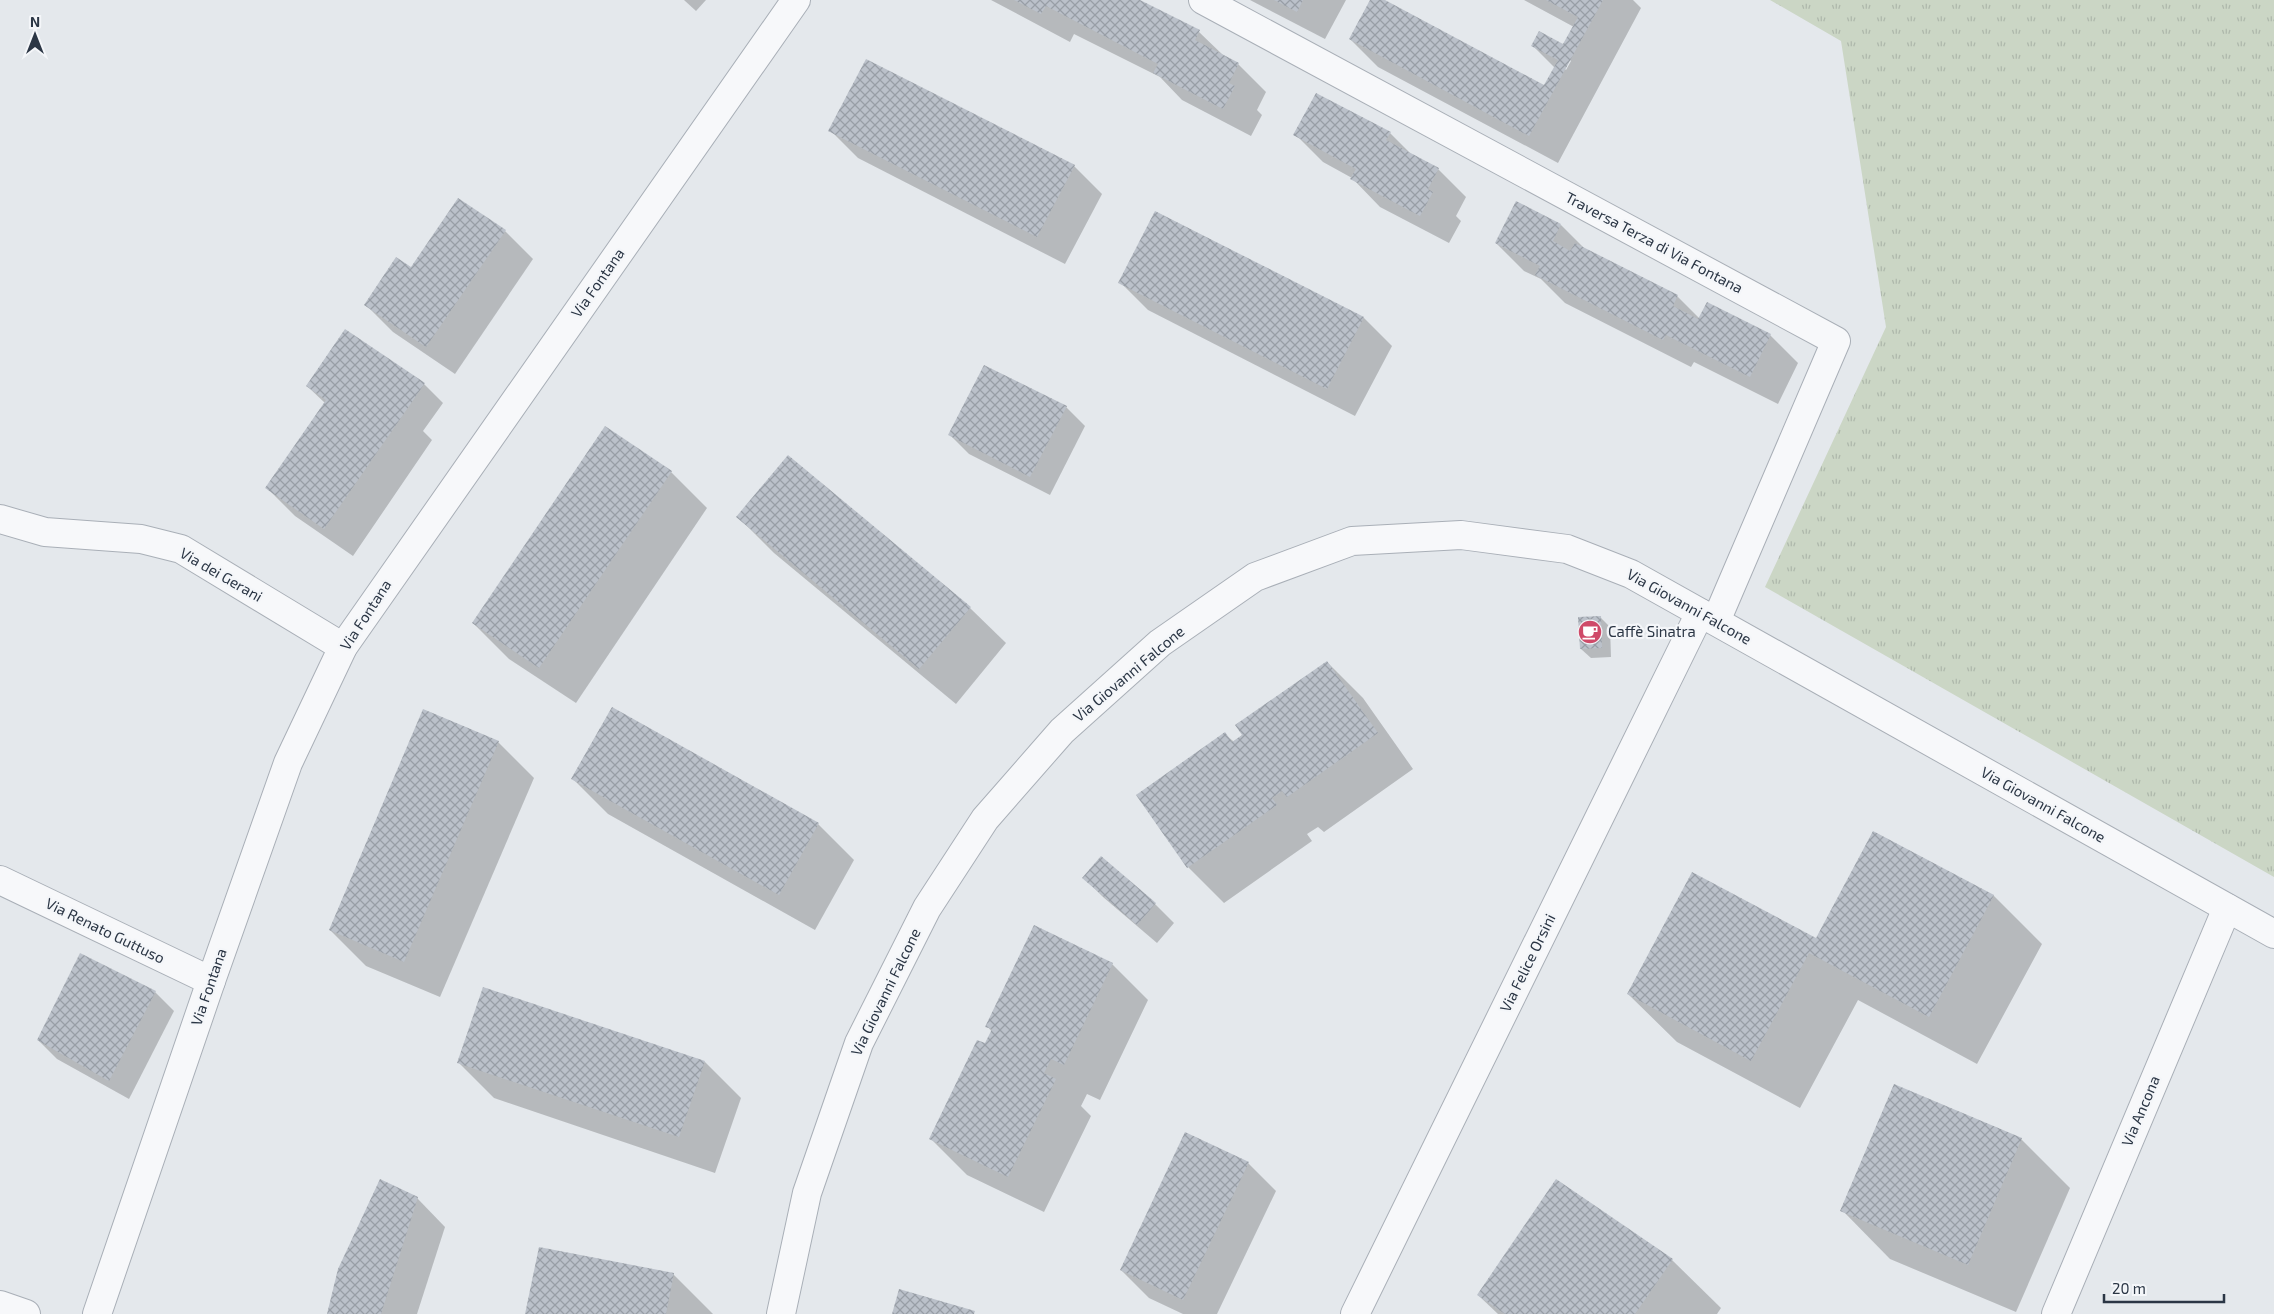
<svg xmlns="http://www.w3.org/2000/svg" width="2274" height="1314" font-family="'Exo 2',sans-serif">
	<defs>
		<pattern id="grass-tufts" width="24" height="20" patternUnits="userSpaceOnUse" patternTransform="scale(1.25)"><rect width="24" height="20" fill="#cbd6c5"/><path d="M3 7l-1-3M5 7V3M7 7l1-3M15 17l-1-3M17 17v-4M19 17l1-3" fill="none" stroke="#aeb8ab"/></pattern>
		<pattern id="building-cross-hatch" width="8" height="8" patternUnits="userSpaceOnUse" patternTransform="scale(1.25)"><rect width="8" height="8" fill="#bbc1ca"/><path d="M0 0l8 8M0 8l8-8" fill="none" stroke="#989ea6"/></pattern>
	</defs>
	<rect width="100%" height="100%" fill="#e4e8ec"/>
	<path fill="url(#grass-tufts)" d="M1770,0h504v877l-509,-290 121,-260 -45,-286z"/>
	<g fill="#0003" fill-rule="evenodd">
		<path d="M684,0h22l-10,11z"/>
		<path d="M991,0h146l62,32 25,24 14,8 28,28 -9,18 5,5 -11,21 -69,-36 -22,-23 -86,-43 -4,8z"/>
		<path d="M1250,0h96l-21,39z"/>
		<path d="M1371,0h11l162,87 11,-19 -22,-22h31l10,-19 -50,-27h109l8,8 -83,155 -180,-96 -28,-28zM1569,59l2,2 -5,9 -2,-2z"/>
		<path d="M830,130l244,36 28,28 -37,70 -207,-106z"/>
		<path d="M1390,133l22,22 26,14 28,28 -10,19 5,5 -12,22 -69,-36 -28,-29 -29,-16 -28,-28z"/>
		<path d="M1156,212l208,106 28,28 -37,70 -207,-106 -28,-28z"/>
		<path d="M1561,225l25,25 91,46 23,23 70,16 28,28 -20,41 -84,-42 -3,5 -126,-64 -24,-24 -17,-8 -28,-28z"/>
		<path d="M505,231l28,28 -78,115 -62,-42 -28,-28 47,-35z"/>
		<path d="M424,384l19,19 -20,28 9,9 -79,116 -58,-40 -28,-28 58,-85 -18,-17z"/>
		<path d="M1066,407l19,19 -35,69 -81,-41 -19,-19z"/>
		<path d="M605,428l66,44 36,36 -131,195 -67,-44 -36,-36z"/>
		<path d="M738,517l232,91 36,35 -50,61 -182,-151z"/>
		<path d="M1600,617l10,10 1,30 -20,1 -10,-9z"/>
		<path d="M1327,662l36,36 50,71 -89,63 -6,-5 -11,7 5,7 -88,62 -36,-36 37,-133 9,8z"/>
		<path d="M612,708l206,116 36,36 -39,70 -207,-116 -36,-36z"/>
		<path d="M498,742l36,36 -94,219 -74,-31 -36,-36z"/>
		<path d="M1874,832l120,64 48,48 -65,120 -119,-64 -58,108 -123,-66 -49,-48 188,-54z"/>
		<path d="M1084,878l71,26 19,19 -17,20 -54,-46z"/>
		<path d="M1035,927l77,37 36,36 -48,100 -13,-6 -6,12 10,10 -47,96 -77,-37 -36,-36 61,-107 -5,-6z"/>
		<path d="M155,992l19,19 -45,88 -72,-40 -19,-19z"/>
		<path d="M458,1062h247l36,36 -26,75 -221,-75z"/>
		<path d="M2021,1139l49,49 -54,124 -126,-53 -48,-49z"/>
		<path d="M1248,1163l28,28 -59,123h-34l-34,-16 -28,-28z"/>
		<path d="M417,1198l28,29 -28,87h-88z"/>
		<path d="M1672,1260l49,48 -4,6h-219l-20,-19z"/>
		<path d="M673,1274l40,40h-186z"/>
	</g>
	<g fill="url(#building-cross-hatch)">
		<path d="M1014,0h126l60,30 -5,10 44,23 -10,20 6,3 -12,23 -70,-36 5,-9 -112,-58 -5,8z"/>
		<path d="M1274,0h29l-6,12z"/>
		<path d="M1370,0h15l159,85 14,-25 -27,-14 8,-15 24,13 15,-27 -32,-17h57l-74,136 -180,-97z"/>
		<path d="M866,59l209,106 -38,72 -209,-106z"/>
		<path d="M1316,93l75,39 -5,8 53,28 -11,21 5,3 -13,24 -70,-37 6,-10 -63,-34z"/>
		<path d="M458,198l48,32 -80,117 -62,-42 32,-48 15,10z"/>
		<path d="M1516,201l45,23 -8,17 17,10 5,-8 103,52 -5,11 25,13 9,-17 64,32 -21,43 -84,-42 -3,5 -128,-65 5,-9 -45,-23z"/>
		<path d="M1155,211l209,106 -37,72 -209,-106z"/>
		<path d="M345,329l80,54 -101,146 -59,-41 61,-88 -20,-14z"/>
		<path d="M984,365l83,41 -37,71 -82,-42z"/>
		<path d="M605,426l67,45 -133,197 -67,-45z"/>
		<path d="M788,455l183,152 -52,62 -183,-152z"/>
		<path d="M1601,616l1,32 -22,1 -2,-32z"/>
		<path d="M1327,661l51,72 -91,64 -5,-6 -10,7 5,7 -90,63 -51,-73 89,-63 7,10 10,-7 -7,-10z"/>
		<path d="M612,707l207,116 -40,72 -208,-116z"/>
		<path d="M423,709l76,32 -95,221 -75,-32z"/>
		<path d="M1873,831l121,64 -65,122 -120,-64 -58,108 -124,-67 65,-122 124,66z"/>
		<path d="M1101,856l55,47 -19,22 -55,-47z"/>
		<path d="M1034,925l79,38 -49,102 -13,-6 -7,14 12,6 -48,98 -79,-38 48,-99 8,3 7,-14 -7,-2z"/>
		<path d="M80,953l76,38 -47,90 -72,-41z"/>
		<path d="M483,987l222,74 -26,76 -222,-74z"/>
		<path d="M1894,1084l128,54 -54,127 -128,-54z"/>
		<path d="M1185,1132l64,30 -66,138 -63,-30z"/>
		<path d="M380,1179l38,18 -37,117h-54l11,-45z"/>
		<path d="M1556,1179l117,80 -38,55h-130l-28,-19z"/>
		<path d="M539,1247l135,26 -8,41h-141z"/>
		<path d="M899,1289l76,22 -1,3h-82z"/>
	</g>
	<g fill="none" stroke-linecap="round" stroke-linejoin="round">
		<g stroke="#a9afb7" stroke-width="30">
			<g id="minor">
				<path d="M1203,0l633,341 -120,280"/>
				<path d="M0,519l45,13 96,7 40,10 162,98"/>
				<path d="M0,880l211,101"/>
				<path d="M0,1305l26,9"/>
				<path d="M781,1314l26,-121 52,-150 68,-135 58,-89 77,-88 98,-88 95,-66 97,-36 109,-6 106,14 64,25 643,360"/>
				<path d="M1355,1314l345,-701"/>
				<path d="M2056,1314l171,-406"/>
			</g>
		</g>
		<g stroke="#a9afb7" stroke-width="30">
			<path id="tertiary" d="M97,1314l114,-333 77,-218 55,-116 453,-647"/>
		</g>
		<use href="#minor" stroke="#f7f8fa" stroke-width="28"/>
		<use href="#tertiary" stroke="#f7f8fa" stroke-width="28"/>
	</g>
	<defs>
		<g id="cafe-disc" transform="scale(1.25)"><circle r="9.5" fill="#cf4a69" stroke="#f4f6f9"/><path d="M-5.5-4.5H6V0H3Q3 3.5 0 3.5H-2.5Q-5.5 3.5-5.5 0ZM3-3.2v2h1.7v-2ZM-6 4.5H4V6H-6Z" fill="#fff"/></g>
	</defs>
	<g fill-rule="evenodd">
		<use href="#cafe-disc" x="1590" y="632"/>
	</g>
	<g text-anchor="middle" stroke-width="4.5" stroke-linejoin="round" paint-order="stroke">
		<g font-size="15" fill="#2b3645" stroke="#f4f6f9">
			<text transform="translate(1654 243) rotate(28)" y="5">Traversa Terza di Via Fontana</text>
			<text transform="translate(598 283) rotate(-55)" y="5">Via Fontana</text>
			<text transform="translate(221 575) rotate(30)" y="5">Via dei Gerani</text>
			<text transform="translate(1689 607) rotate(29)" y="5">Via Giovanni Falcone</text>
			<text transform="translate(366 615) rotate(-57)" y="5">Via Fontana</text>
			<text transform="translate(1129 674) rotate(-40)" y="5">Via Giovanni Falcone</text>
			<text transform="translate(2043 805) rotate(29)" y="5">Via Giovanni Falcone</text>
			<text transform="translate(105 931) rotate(26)" y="5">Via Renato Guttuso</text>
			<text transform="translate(1528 963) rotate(-64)" y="5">Via Felice Orsini</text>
			<text transform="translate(209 987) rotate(-71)" y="5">Via Fontana</text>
			<text transform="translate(886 992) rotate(-64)" y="5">Via Giovanni Falcone</text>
			<text transform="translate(2141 1111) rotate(-67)" y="5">Via Ancona</text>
		</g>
		<g font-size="15" fill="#2b3645" stroke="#f4f6f9" text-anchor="start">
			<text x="1608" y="637">Caffè Sinatra</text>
		</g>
	</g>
	<g transform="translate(35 35)" stroke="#f4f6f9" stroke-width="4" paint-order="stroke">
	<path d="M0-4L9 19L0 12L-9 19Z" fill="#2b3645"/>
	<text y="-8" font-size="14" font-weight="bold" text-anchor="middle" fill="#2b3645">N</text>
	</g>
	<path d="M2104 1294v8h120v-8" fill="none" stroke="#2b3645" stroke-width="2.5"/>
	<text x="2112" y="1294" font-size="15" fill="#2b3645" stroke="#f4f6f9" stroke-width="4" paint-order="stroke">20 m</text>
</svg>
